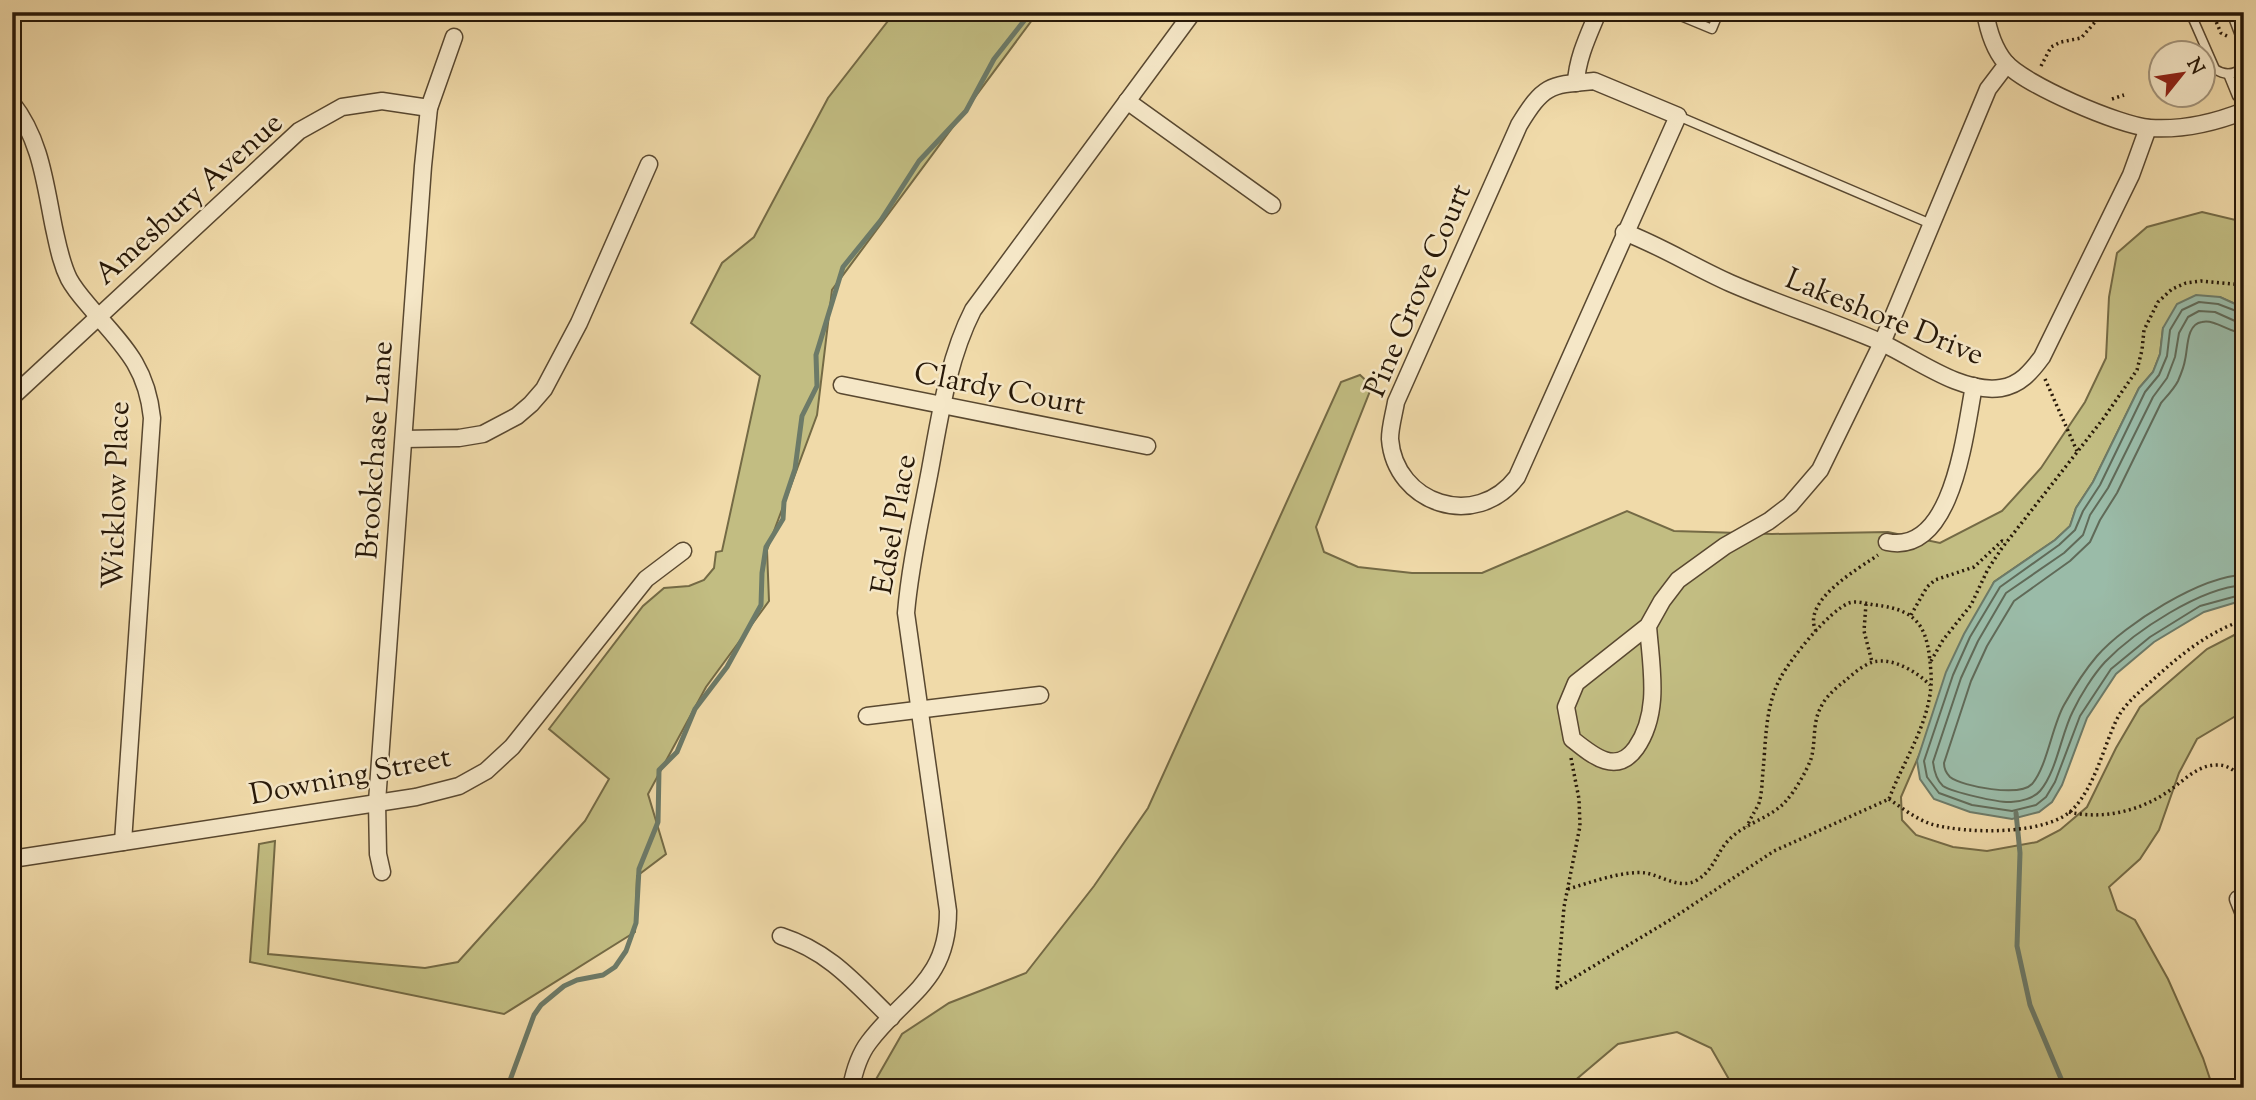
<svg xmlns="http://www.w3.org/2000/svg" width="2256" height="1100" font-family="'Sorts Mill Goudy',serif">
	<rect width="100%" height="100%" fill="#f0daa9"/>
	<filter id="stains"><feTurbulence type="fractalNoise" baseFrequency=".00286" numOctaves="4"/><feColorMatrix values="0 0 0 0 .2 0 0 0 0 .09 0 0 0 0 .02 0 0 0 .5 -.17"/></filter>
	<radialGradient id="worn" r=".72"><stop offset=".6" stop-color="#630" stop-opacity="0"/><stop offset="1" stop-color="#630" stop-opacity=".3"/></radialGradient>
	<g fill="#c2bd82" stroke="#746a45" stroke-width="2">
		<path d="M895,12h143l-206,278 -15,125 -50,135 2,51 -63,86 -58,107 18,60 -29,22 -2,56 -131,82 -254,-52 9,-118 16,-3 -7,113 157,14 33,-6 127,-141 24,-42 -60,-50 94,-123 21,-18 25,-2 15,-6 10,-12 2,-16 6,-1 38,-175 -69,-53 31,-60 32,-26 74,-139z"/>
		<path d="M2202,212l42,10v86l-24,-11 -57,31 -3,26 -7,18 -14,16 -46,94 -17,26 -6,18 -15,14 -61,42 -93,215 1,23 14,15 37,12 34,4 50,-9 23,-12 27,-23 29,-59 24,-41 67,-58 37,-19v81l-47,28 -18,34 -20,57 -19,29 -31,28 8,23 18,10 33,59 35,79 10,30h-479l-23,-40 -34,-16 -59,12 -52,44h-695l31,-54 47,-31 77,-30 68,-87 54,-78 193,-426 19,-7 12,11 -56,141 8,25 34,15 54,6h70l145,-62 47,20 98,3 116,-2 52,11 62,-32 39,-43 44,-66 21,-44 3,-61 8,-44 30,-26z"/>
	</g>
	<path fill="#9abba8" stroke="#6c7a68" stroke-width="2" d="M2196,295l24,2 24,11v292l-40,12 -50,30 -38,32 -29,44 -25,67 -10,17 -13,10 -27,7 -42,-7 -36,-13 -14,-20 -3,-18 29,-89 18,-38 30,-52 61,-42 15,-14 6,-18 17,-26 46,-94 14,-16 7,-18 3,-26 14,-24z"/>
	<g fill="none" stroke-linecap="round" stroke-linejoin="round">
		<g stroke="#606a58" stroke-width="2">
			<path d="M2244,314l-26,-10 -19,-2 -17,8 -12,20 -3,26 -8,19 -14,17 -45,93 -17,26 -8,19 -16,15 -59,42 -30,50 -17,38 -29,86 3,16 12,16 33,12 40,6 24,-6 10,-8 9,-15 25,-66 31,-47 39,-32 50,-31 44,-12"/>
			<path d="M2244,323l-9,-2 -20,-9 -16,-1 -11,6 -9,16 -4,24 -8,21 -14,19 -45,91 -18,27 -7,20 -19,18 -58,40 -28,48 -17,37 -28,84c1,8 3,18 10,24 9,6 56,17 68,16 9,0 23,-4 29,-11 17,-20 21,-57 33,-80 7,-15 20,-36 32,-49 30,-31 95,-74 139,-77"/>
			<path d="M2244,333c-15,0 -28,-14 -42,-11 -16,2 -14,27 -17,38 -1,7 -4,14 -7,21 -4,8 -11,15 -17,22l-44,90 -17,27 -10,22 -20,19 -56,40 -27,45 -16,35 -27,82c0,5 2,10 6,14 13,10 70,20 82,7 15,-17 20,-58 32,-79 9,-16 21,-35 33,-49 28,-32 104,-80 147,-81"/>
		</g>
		<g stroke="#6c7a68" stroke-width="5">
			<path d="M2016,813l4,40 -3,93 13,59 35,83"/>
			<path d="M504,1088l5,-5 25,-68 7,-10 23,-19 13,-6 26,-5 12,-8 11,-16 10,-28 3,-54 19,-47 1,-52 18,-18 18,-43 32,-42 34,-62 1,-32 4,-26 17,-28 1,-17 11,-33 7,-53 15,-30 -1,-31 27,-88 38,-47 38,-59 47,-50 28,-52 37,-47"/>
		</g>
		<g stroke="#594830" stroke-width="11">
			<g id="lane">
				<path d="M1671,12l41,17 7,-17"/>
				<path d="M2190,12l25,57c10,7 20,6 29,-3"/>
				<path d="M2231,12l13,34"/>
				<path d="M2228,74l9,22 7,6"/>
				<path d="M1678,116l253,108"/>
			</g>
		</g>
		<g stroke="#594830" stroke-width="19">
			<g id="street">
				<path d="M1985,12c3,17 9,37 20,50 18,22 115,64 145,66 32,2 64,-5 94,-17"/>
				<path d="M1594,81l84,35 -161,361c-41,54 -122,27 -127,-38 0,-12 4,-25 6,-37l123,-277c25,-41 31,-40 75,-44z"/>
				<path d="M1576,83c1,-25 13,-49 22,-71"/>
				<path d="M1127,101l145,104"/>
				<path d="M12,103c29,37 33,81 42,125 4,18 7,35 15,51 7,13 17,23 26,34 31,35 52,56 57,105l-29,424"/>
				<path d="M1624,232c37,14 70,35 106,51 48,21 99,37 148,58 36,16 82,53 123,47 19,-3 30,-16 41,-31l89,-182 17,-47"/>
				<path d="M842,385l305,61"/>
				<path d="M12,397l287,-266 43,-24 40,-6 47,7"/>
				<path d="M404,439l55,-1 24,-4 34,-18 14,-12 13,-15 35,-66 70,-159"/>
				<path d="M1887,542c67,14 78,-112 87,-156"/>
				<path d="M1648,626c3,41 13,86 -12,122 -20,28 -44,7 -64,-9l-6,-32 10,-24 72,-57 14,-25 16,-21 47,-34 44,-25 21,-16 30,-35 62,-127 106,-254 19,-25"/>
				<path d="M867,716l173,-21"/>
				<path d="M12,859l404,-62 43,-11 27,-15 26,-24 134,-168 37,-28"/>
				<path d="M382,872l-4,-18 -1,-52 46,-636 6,-58 25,-71"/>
				<path d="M2238,899l6,15"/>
				<path d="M781,936c49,16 74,47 110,82"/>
				<path d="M851,1088c3,-16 8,-33 18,-46 36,-48 79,-60 79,-131l-42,-298c4,-48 15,-95 24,-143 10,-54 18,-111 43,-160l220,-298"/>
			</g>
		</g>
		<g stroke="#271808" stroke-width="26">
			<path id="secondary" d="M12,13l1,-1"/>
		</g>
		<g stroke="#271808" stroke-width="3.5" stroke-dasharray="2 3.5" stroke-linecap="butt">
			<path d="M2212,12l9,21 8,4"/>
			<path d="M2041,66l10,-19 10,-5 20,-4 23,-26"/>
			<path d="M2112,99l12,-4"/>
			<path d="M2045,379l32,72"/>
			<path d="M1866,604l-2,27 8,31"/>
			<path d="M1911,615l16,-28 8,-7 39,-13 28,-26 4,2"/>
			<path d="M1816,631c-15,-30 42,-62 62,-76"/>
			<path d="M1931,661l12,-21 28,-35 17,-36 14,-21 101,-129 34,-49 5,-20 2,-20 14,-28 14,-13 14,-6 15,-2 43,4"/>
			<path d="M1571,758l8,41 1,27 -16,81 -7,81 113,-68 104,-69 115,-52c15,-40 45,-82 42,-126 -3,-42 -9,-63 -56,-68 -8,-1 -18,-5 -26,-2 -20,8 -58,55 -68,74 -16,28 -15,64 -18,94 -1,10 -1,23 -4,32 -4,9 -9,15 -12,24"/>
			<path d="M1889,799c13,9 27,20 42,25 34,10 118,12 143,-16 21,-23 29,-59 42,-87 7,-15 19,-25 31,-36 30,-27 58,-52 97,-65"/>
			<path d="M2069,812c34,8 71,-1 100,-21 14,-10 29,-26 47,-26 12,-1 20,7 28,15"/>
			<path d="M1568,889c21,-6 56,-19 78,-16 16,3 35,17 51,7 19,-11 19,-30 36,-44 16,-14 39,-19 53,-35 9,-10 20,-29 25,-42 5,-17 1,-36 10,-52 5,-11 16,-20 25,-27 7,-6 17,-15 27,-18 20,-5 44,10 57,23"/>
		</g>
		<use href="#lane" stroke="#f5e7c7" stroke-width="8"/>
		<use href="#street" stroke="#f5e7c7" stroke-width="16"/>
		<use href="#secondary" stroke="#f5e7c7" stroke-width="23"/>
	</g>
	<g text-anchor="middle" stroke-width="5" stroke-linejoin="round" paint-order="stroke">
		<g font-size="30" fill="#271808" stroke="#f5e7c7">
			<text transform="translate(188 198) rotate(-42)" y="10">Amesbury Avenue</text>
			<text transform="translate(1417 290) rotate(-67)" y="10">Pine Grove Court</text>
			<text transform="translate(1885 316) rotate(22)" y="10">Lakeshore Drive</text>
			<text transform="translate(1000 388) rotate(11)" y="10">Clardy Court</text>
			<text transform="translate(374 450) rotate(-86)" y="10">Brookchase Lane</text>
			<text transform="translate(115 495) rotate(-88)" y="10">Wicklow Place</text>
			<text transform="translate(893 524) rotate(-80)" y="10">Edsel Place</text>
			<text transform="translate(350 775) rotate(-11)" y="10">Downing Street</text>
		</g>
	</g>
	<rect width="2256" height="1100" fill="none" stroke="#f0daa9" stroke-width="42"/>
	<rect x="14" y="14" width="2228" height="1072" fill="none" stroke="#271808" stroke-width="3.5"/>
	<rect x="21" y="21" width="2214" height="1058" fill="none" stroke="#271808" stroke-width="2"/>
	<g transform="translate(2182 74) rotate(60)"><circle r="33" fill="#f5e7c7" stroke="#a3947b" stroke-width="2"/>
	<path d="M0-5L12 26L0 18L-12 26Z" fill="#8f2418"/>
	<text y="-10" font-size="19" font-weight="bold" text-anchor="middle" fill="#271808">N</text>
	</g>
	<rect width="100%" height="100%" filter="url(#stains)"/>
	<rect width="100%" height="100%" fill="url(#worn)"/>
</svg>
